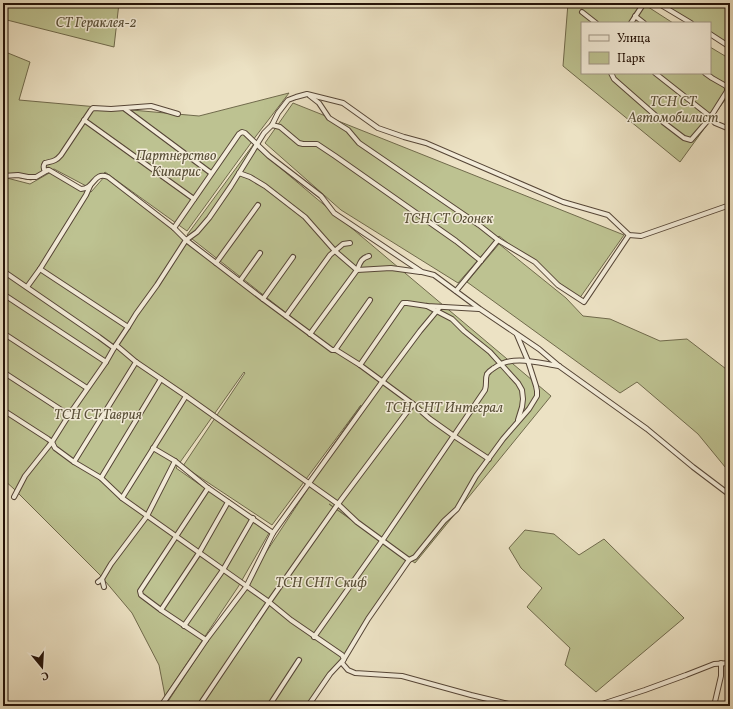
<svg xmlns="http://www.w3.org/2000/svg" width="733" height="709" font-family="Vollkorn,serif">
	<rect width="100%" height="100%" fill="#ece2c4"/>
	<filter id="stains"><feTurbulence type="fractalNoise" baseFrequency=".005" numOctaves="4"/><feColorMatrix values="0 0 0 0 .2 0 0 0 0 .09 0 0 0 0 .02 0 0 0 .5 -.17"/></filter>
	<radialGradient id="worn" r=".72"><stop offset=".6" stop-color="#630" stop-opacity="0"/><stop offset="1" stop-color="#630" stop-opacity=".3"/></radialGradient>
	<g fill="#bdc291" stroke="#706a4c">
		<path d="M3,3h116l-5,44 -111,-28z"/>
		<path d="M568,3h74l31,20h-91v50h128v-26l20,12v34l-50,69 -117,-96z"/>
		<path d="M657,3h73v45l-20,-12v-13h-21z"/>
		<path d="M3,51l27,11 -11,38 180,16 90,-23 -33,43 -69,95 -82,-59 -15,16 -36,-19 -23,11 -28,-6z"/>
		<path d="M293,103l331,132 -45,64 -80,-63 -41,47 -117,-73 -76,-67z"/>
		<path d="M253,145l298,251 -136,167 -86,-59 81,58 -100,144h-145l142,-216 -3,-3 57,-82 -89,120 -89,-59 62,-93 -1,-1 -68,96 93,65 -31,54 -73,109 -6,-31 -27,-52 -32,-38 -86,-86 -11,-10v-302l27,7 21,-12 40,20 14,-16 217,165 -135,-106z"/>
		<path d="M499,244l67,54 17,18 27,3 50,22 27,-2 43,33v101l-32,-39 -61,-52 -17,11 -153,-111z"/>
		<path d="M525,530l29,4 25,21 25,-16 80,79 -88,74 -31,-27 5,-17 -43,-41 15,-19 -21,-20 -12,-20z"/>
	</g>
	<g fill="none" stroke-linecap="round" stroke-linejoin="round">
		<g stroke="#564637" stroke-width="6">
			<g id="minor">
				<path d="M656,3l5,2 30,18"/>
				<path d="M582,12l14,11"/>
				<path d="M635,16l9,7"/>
				<path d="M631,23l13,-20"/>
				<path d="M710,34l20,13"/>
				<path d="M611,73l3,6 49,43 21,16 7,2 19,-22 17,-27v-3l-1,-2 -14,-8 -7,-5"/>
				<path d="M655,73l52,41 8,9 12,5 3,5"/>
				<path d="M310,96l9,7 10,15 19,12 11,13 120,82 19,15 37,22 23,23 26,17 45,-67"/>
				<path d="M125,109l86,64"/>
				<path d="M178,114l-27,-8 -40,3 -18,-1 -2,2 -30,45c-5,6 -8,6 -16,8 -2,3 -2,5 0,8l4,-1 32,19c14,0 12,-18 27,-12l66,51 12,12 77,59 69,51h4l24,15 53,39 17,15 24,17 35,23"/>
				<path d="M84,120l110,79"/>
				<path d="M272,125l8,2 19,16 4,1h14l18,12 121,85 25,20"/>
				<path d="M239,173l11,4 15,9 40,31 30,34 22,19 34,-2 29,4"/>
				<path d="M3,176l15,-1 10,2h8l12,-7"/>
				<path d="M174,228l65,-94 3,-2 3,1 24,23 52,40 13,17 88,59 12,3 46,34 59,40 20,17 88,63 46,38 37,28"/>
				<path d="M216,263l42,-58"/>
				<path d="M40,269l88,58"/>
				<path d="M3,271l96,66 15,11"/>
				<path d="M240,281l20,-28"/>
				<path d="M27,287l13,-18 46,-74 4,-9"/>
				<path d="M456,291l42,-51"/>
				<path d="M3,294l103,68"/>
				<path d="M263,299l30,-42"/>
				<path d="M427,306l25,13 12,12 26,21 28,31 4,7 1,9 -1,8 -4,13"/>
				<path d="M286,316l44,-61 13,-11 7,-1"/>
				<path d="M3,333l84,55"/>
				<path d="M310,334l47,-64c3,-7 4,-12 12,-14"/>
				<path d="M116,345l20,17 50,34 152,108 19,18 52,38"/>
				<path d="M335,350l35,-50"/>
				<path d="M360,365l43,-62h4l20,3 52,3"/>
				<path d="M3,372l66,43"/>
				<path d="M3,410l45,29 4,3 3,6 19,14 27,16 21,20 147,104 22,18 51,35 2,4 -2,4 6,7 7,3 47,3 69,19 46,11"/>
				<path d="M153,448l22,13 33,27 65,45"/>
				<path d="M74,462l62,-100"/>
				<path d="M101,478l60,-99"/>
				<path d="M14,497l11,-21 27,-34 17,-27 37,-53 8,-14 14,-21 8,-13 21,-29 29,-45 11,-8 12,-14 22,-32 33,-53 8,-8 6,-12 10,-13 8,-3 11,-3 36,9 35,25 26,9 22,6 137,59 45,13 21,20 12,1 89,-31"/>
				<path d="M122,498l64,-102"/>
				<path d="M102,579l2,8"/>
				<path d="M98,582l4,-3 9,-15 36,-48 28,-55"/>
				<path d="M161,610l38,-57 29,-51"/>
				<path d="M184,626l39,-56 30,-52"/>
				<path d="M314,637l68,-96 103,-151c2,-6 0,-11 2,-16 2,-3 4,-4 7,-6 18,-14 45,-5 65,-2"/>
				<path d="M206,640l-45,-30 -20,-15 -1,-4 68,-103"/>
				<path d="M161,706l45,-66 40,-53 27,-54 109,-151 38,-51 20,-24"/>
				<path d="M199,706l70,-104 69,-98 75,-100"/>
				<path d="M269,706l30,-46"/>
				<path d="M308,706l22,-32 14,-15 24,-40 41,-59 6,-3 29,-36 13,-12 19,-33 27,-37 26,-30 8,-13v-5l-1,-5 -8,-25 -11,-26"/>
				<path d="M596,706l49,-16 41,-15 28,-11 16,-1"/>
				<path d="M714,706l7,-30v-13"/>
			</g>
		</g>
		<use href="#minor" stroke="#f3ecd9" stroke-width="4"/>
	</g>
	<g text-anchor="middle" stroke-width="3" stroke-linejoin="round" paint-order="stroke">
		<g font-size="14" font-style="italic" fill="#5a5038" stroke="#f3ecd9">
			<text x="96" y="27">СТ Гераклея-2</text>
			<text x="673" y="106">ТСН СТ<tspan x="673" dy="16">Автомобилист</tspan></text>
			<text x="176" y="160">Партнерство<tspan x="176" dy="16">Кипарис</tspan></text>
			<text x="448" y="223">ТСН СТ Огонек</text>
			<text x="444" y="412">ТСН СНТ Интеграл</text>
			<text x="98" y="419">ТСН СТ Таврия</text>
			<text x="321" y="587">ТСН СНТ Скиф</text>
		</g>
	</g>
	<rect width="733" height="709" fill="none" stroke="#ece2c4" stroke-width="16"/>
	<rect x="4" y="4" width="725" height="701" fill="none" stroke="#241208" stroke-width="2"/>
	<rect x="8" y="8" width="717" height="693" fill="none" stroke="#241208"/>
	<rect x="581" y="22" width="130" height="52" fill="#f3ecd9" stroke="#a09585"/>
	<rect x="589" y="35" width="20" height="6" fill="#f3ecd9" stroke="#a09585"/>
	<text x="617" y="42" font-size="12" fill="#241208">Улица</text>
	<rect x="589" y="52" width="20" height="12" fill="#bdc291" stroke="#a09585"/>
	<text x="617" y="62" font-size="12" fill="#241208">Парк</text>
	<g transform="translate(42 667) rotate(162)" stroke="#f3ecd9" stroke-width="3" paint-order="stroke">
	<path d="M0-3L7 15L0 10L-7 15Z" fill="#241208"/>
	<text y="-6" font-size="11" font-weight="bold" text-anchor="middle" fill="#241208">С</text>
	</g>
	<rect width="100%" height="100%" filter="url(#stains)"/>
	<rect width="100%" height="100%" fill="url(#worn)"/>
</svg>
